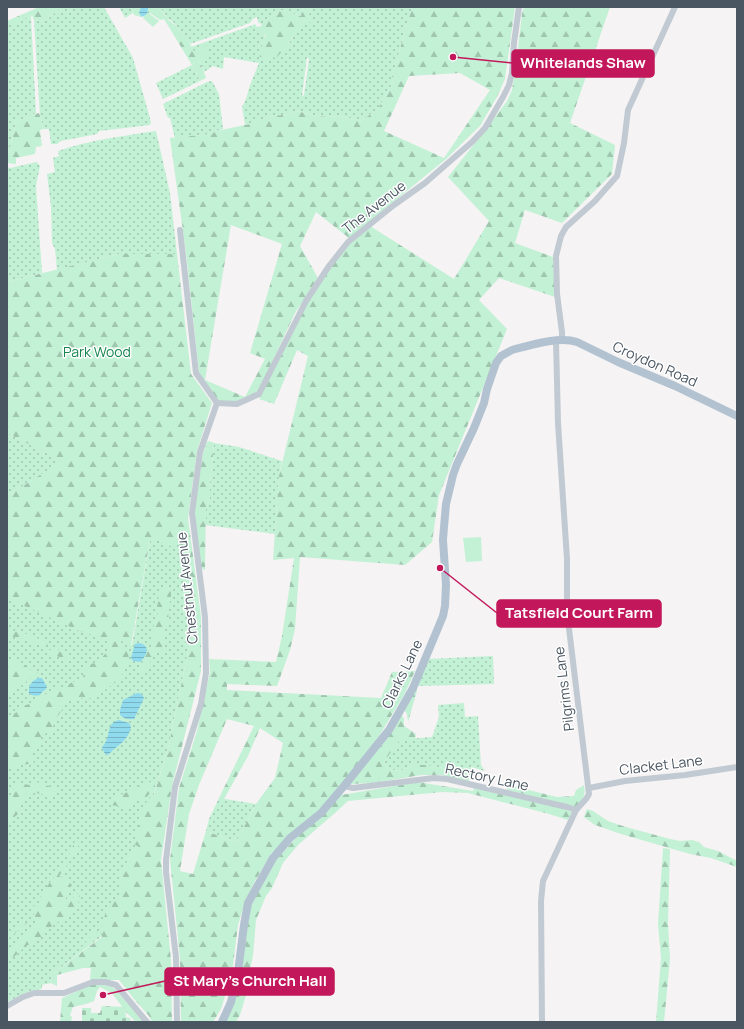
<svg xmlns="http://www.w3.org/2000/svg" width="744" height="1029" font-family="Manrope,sans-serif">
	<defs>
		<pattern id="green-dots" width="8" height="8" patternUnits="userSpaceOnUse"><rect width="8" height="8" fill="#c3f1d5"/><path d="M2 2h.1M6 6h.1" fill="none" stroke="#a0c6b0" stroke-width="1.8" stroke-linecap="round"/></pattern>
		<pattern id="forest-firs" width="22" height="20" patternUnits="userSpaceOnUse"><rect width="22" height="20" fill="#c3f1d5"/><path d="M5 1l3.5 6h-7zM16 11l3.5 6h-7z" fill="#a0c6b0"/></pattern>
		<pattern id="cemetery-stones" width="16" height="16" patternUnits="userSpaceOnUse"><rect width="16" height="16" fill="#c3f1d5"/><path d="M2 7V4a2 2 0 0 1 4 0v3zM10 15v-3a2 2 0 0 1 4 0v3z" fill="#a0c6b0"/></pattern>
		<pattern id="water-rules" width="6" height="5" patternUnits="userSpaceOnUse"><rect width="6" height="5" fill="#90daee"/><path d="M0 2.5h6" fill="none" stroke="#78b4c4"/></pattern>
	</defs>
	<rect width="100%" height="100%" fill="#f5f3f3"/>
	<g fill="url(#green-dots)" fill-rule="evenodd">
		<path d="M73,7h31l29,51 18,64 -1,3 -51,6 -2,3 -36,7 -4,3h-6l-2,-15h-5l-4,-13 -6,-96c14,4 14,-3 23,-9 3,-2 7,-2 10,-2v2l6,-2z"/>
		<path d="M119,7h12l2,6 -8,5z"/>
		<path d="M160,7h144l-3,9 -20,-6 -17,12 -2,3 -4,-3 -1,-5 -4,2 -3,4 -60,21 -11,-15 -6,-7 -6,-4z"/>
		<path d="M311,7h101l-20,70h4l-18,32 -17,12 -4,-2 -9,-1 -10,-2 -10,1 -10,-1 -21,-5 -13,4 -16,1 -5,4h-5l-8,4 -5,1 -3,-18 4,-8 4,-14 9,-22 -35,-6 -1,12 -10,-3 -9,6 -2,-6 -11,-19 62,-22 2,-1c3,5 9,9 11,15l-4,6 4,14c7,-3 14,-7 19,-11 9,-9 13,-24 23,-30zM307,57l2,2 -5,36 -2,1z"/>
		<path d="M31,17l5,96 -20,9 -7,31 -2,-1v-126l14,-7z"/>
		<path d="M192,65l3,5 5,11 -37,18 -7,-16z"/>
		<path d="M212,81l7,13 4,35 -7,2 -3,3 -38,4 -5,-20h-2l-5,-14 44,-22z"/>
		<path d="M156,131l14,62 7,61h-58l-62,16 -2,-21 -3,-6 -1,-36 -4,-33 8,-2 -2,-14 6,-2 -1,-5c31,-11 65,-15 98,-20z"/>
		<path d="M37,162l3,4 -4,20 6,87 -35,9v-115l3,1z"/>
		<path d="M175,396l7,136 13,86 -26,126 -55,183 -62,47 -1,9 -9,2v4l-12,2 -23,11v-415l27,16 98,42z"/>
		<path d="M7,433l56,28 -56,35z"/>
		<path d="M214,443l25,4 43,14 -3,15 -4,58 -70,-9 1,-19 4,-6v-17z"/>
		<path d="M493,656l1,28 -77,2 11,-27z"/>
		<path d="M464,703l1,14 13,-1 3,49 4,6 -14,-4 -2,14 -6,-1 -11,-10 -14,-3 -23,-2 -16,6 -11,-2 -4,-7 16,-23 20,-1 12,-1 7,-20 -1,-12z"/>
		<path d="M219,798l37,6 -20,38 -30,-11 3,-12z"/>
	</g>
	<g fill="url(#forest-firs)" fill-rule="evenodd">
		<path d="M39,7h34l1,2 -6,2 -1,-2c-3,0 -7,0 -10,2 -9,6 -9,13 -23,9l-2,-5 -1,2 -10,3 -14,6v-5z"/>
		<path d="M131,7h29c2,3 4,8 7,11 3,4 8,6 11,10 12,14 23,33 28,50l-6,3 -5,-11 -31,-51 -4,1 -10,-7 -9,4 -7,-2z"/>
		<path d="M304,7h7l-3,11 5,1 -1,4 -8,-2 -18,26 -10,11 -4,-1 -13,4 3,-16 4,-6 -1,-4 -6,-3 -2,-5 4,-1 3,-4 17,-12 20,6z"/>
		<path d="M412,7h103l-10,72 -7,16 -18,31 -34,33 -97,79 -33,-26 -16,34 18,32 -23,35 -37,79 -20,9h-20l-13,-17 -6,-12 -13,-119 -16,-115 42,-4 4,-3 34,-7 8,-4h5l5,-4 16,-1 13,-4 21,5 10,1 10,-1 10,2 9,1 4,2 17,-12 18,-32h-4zM460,73l30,17 -46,68 -60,-27 25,-55zM231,225l51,19 -32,109 15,6 -20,38 -40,-17z"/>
		<path d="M524,7h86l-40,116 45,22 -3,29 -50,49 -37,-13 -10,33 38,14 2,40 -56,-19 -20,22 28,29 -68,166 -7,47 -27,23 -105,-8 -5,72 -5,21 -13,36 -50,-2v6l154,8 11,-26 23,-1 -11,24 -31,51 -54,64 -48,44 -17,29 -9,19 -7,23 -6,48 -11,36 -8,13h-32l-1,-64 -10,-98 9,-72 18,-57 13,-59 -1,-13 67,3 6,-26 12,-78 -21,2 6,-84 29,-120 -11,-6 -23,54 -15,-5 53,-105 35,-50 23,-18 84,53 35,-58 -41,-44 39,-49 20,-27 5,-11 5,-32 5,-45zM227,719l27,7 -35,72 5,1 24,-43 12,-28 23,15 -8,35 -19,26 -20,38 -30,-11 -13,43 -13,-3 9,-57 10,-29z"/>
		<path d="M39,113l5,16 -4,1 2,16 -6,1 -1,7 -19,4v6l-9,-1v-11l2,1 7,-31 15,-7z"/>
		<path d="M119,254h58l14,120 21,29 -15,48 -9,67 13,99v54l-29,115 -11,74 10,100 1,62h-20l-3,-6 -15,-17 -15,-19h-29l1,-12h-8l-26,7v11l-6,-3 1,-9 50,-37 -1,-14 10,-19 9,-11 -2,-4 3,-10v-8l7,-11 3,-7 6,-2 1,-5 -5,-2 3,-9 3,-5v-10l3,-9 6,-12 6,-4 15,-51 26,-126 -11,-72h-2l-4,-3c-8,5 -8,3 -15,-1 -4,-1 -9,-2 -13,-2l-19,105 -10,-4 -1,4 8,5 1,9 -5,13 -7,9 -17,13 -12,5 -10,-1 -12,4 -4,8 -9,11 -1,10 -6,2 -5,4 -1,10 -10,7 4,9 -5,1 -10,1 -4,5 -8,-3v-50l10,-5 9,-7 9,-3 15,-11 9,-2 24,-12 2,-7 4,-6 8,-1 10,-11 1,-10 -14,-7 -10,-2 -77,-35v-102l55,-35 -55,-28v-151z"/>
		<path d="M209,441l5,2 -4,40v17l-4,6 -1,64 -4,-2 -7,-55 9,-60 4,-11z"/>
		<path d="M164,587h6c3,9 -1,16 -2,24 0,4 1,8 2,11l-4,1 -3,11 2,14 -3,3 -6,1 -5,9 -4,12 -3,1 -5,-2c2,-9 7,-15 10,-24l3,-2v-11l2,-10 4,-12 -1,-5 2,-14z"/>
		<path d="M7,628l4,2 13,3 23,9 1,6 -28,-10 -13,-2z"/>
		<path d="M57,648c3,5 9,6 11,12l-17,-6 -4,-3z"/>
		<path d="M15,660l9,4 7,6 7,2 -14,12 -17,10v-33z"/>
		<path d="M417,686v5l-9,31 -1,-8 -3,-4z"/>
		<path d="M401,714l3,5v7l12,8 -1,5h-15l-16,23 4,7 11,2 16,-6h11l12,2 14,3 8,3 3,3v4l-22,-5h-20l-48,8 -24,1z"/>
		<path d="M34,781l22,8v4l-7,3 -12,-3 -10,1 -7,10 -2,10 -10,8 -1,3v-22l8,-17 4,-3 10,2z"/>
		<path d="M150,782h5c-4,12 -8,18 -22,19l-3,7 -19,-3 2,-6 3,-2z"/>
		<path d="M418,782l55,9 1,-3 88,20 10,4 -4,8 -19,-6 -81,-21 -26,-1 -94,9 -13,12 -37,32 -15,18 -11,25 -6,8 -10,24 -3,36 -3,13 -3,23 -7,23 -4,7h-11l25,-115 26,-47 18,-20 47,-45z"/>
		<path d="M508,785l49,12 17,-1 2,-6 8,-5c2,11 -1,14 -8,22l-69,-17z"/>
		<path d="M587,809l6,2 15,10 18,6 44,12 10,2 12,-1 7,2 5,5 14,4 19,10v6l-26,-9 -21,-4 -69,-20 -26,-9 -11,-8z"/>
		<path d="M77,839l2,5 -4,10 -16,22 7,3 6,6c-4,5 -6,11 -7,18l8,-5 7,-7 -1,10 -9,13 -18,12 -13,13 -13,7 -19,17v-11l17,-19 13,-10 -1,-5 -5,-9 5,-5h6l2,-4 -4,-2 2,-5 25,-33 8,-19z"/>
		<path d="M663,848l7,1 -2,74 2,36 -6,63h-8l5,-64 -3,-34z"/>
		<path d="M22,921l5,2 -20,17 1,-5z"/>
		<path d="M96,931l2,2 -9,12 -5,4 -3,-1 13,-16z"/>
		<path d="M101,984l13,4 30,34h-8l-10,-10 -14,-19 -12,-6 -3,4 -3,10 -8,3 -13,3 -3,8 2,2 -1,5h-11l2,-24 29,-13z"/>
	</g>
	<path fill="url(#cemetery-stones)" d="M102,1006l23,1 1,10 4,1 1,4h-49v-14h9v5h9z"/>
	<g fill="#c3f1d5">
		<path d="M147,12l12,9 -6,6 -10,-9z"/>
		<path d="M210,45l-4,16 -10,-2 3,-13z"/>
		<path d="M481,537l1,24 -16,1 -3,-24z"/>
	</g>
	<g fill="url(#water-rules)">
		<path d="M141,7h7v2l-1,5 -5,3 -3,-4z"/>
		<path d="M139,643c12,2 8,13 1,19l-7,-1 -2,-3 4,-14z"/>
		<path d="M38,678h4l5,9c-2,4 -5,4 -7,8 -4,1 -8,1 -11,-2 -1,-8 3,-12 9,-15z"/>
		<path d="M137,693c4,0 5,1 7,5l-10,21c-5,1 -10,0 -14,-4v-5l3,-10z"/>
		<path d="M119,720l10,3 2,4c-3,14 -12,17 -21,26l-2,2 -3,-1 -2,-4 -1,-3c10,-10 3,-24 17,-27z"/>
	</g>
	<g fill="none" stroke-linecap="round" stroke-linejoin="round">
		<g stroke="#c1cad2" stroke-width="6">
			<path d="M180,230l16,143 21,30"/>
			<path d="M562,340v-8l-5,-38 -1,-38 5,-20 5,-9 29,-26 22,-25 7,-33 4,-33 47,-103"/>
			<path d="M217,403l20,1 22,-10 47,-93 23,-35 19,-24 46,-37 31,-22 47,-41 13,-14 18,-31 6,-12 3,-12 2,-30 5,-36"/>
			<path d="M344,786l9,2 81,-10 13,1 120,28 9,3"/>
			<path d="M589,788l36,-7 60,-6 52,-8"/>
			<path d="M7,1006l16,-9 11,-4h30l29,-11h12l11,3 31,37"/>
			<path d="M177,1022l-1,-65 -10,-85v-12l9,-73 26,-83 5,-31 -1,-56 -13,-104 8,-61 17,-49"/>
			<path d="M542,1022l-1,-121 2,-20 33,-71 10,-11 3,-5 -22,-182v-53l-9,-136 -2,-82"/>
		</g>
		<path stroke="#b3c2d1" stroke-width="8" d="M222,1022l9,-20 7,-30 6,-47 4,-22 25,-45 17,-20 31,-25 23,-27 45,-56 24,-42 30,-72 2,-10 1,-21 -3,-45 1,-13 2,-23 7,-29 4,-11 17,-36 10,-25 3,-14 9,-26 5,-7 11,-6c19,-5 47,-14 65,-8l41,20 57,24 62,30"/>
	</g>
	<g text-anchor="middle" stroke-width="3" stroke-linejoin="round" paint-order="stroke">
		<g font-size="14" fill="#4a5661" stroke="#fff">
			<text transform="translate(374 207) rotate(-38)" y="5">The Avenue</text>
			<text transform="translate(655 364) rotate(24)" y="5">Croydon Road</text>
			<text transform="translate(187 588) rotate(-96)" y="5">Chestnut Avenue</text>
			<text transform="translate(402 674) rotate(-64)" y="5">Clarks Lane</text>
			<text transform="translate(564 689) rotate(-97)" y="5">Pilgrims Lane</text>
			<text transform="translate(661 765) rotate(-7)" y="5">Clacket Lane</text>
			<text transform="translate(487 777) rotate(12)" y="5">Rectory Lane</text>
		</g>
		<g font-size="14" fill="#17864f" stroke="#fff">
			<text x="97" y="357">Park Wood</text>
		</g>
	</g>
	<path fill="none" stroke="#c2185b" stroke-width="1.5" d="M453 57L512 63M440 568L497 613M103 995L165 981"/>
	<g fill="#c2185b" stroke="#fff" stroke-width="1.5">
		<circle cx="453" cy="57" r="4"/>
		<circle cx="440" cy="568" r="4"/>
		<circle cx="103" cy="995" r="4"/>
	</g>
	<g fill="#c2185b" stroke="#c2185b" stroke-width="1.5">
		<rect x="512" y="50" width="142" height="27" rx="4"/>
		<rect x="497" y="600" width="164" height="27" rx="4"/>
		<rect x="165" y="968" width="169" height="27" rx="4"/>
	</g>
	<g font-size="15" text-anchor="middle" font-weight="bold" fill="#fff">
		<text x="583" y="68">Whitelands Shaw</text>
		<text x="579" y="618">Tatsfield Court Farm</text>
		<text x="250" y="986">St Mary's Church Hall</text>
	</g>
	<rect width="744" height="1029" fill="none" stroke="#4a5661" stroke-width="16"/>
</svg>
